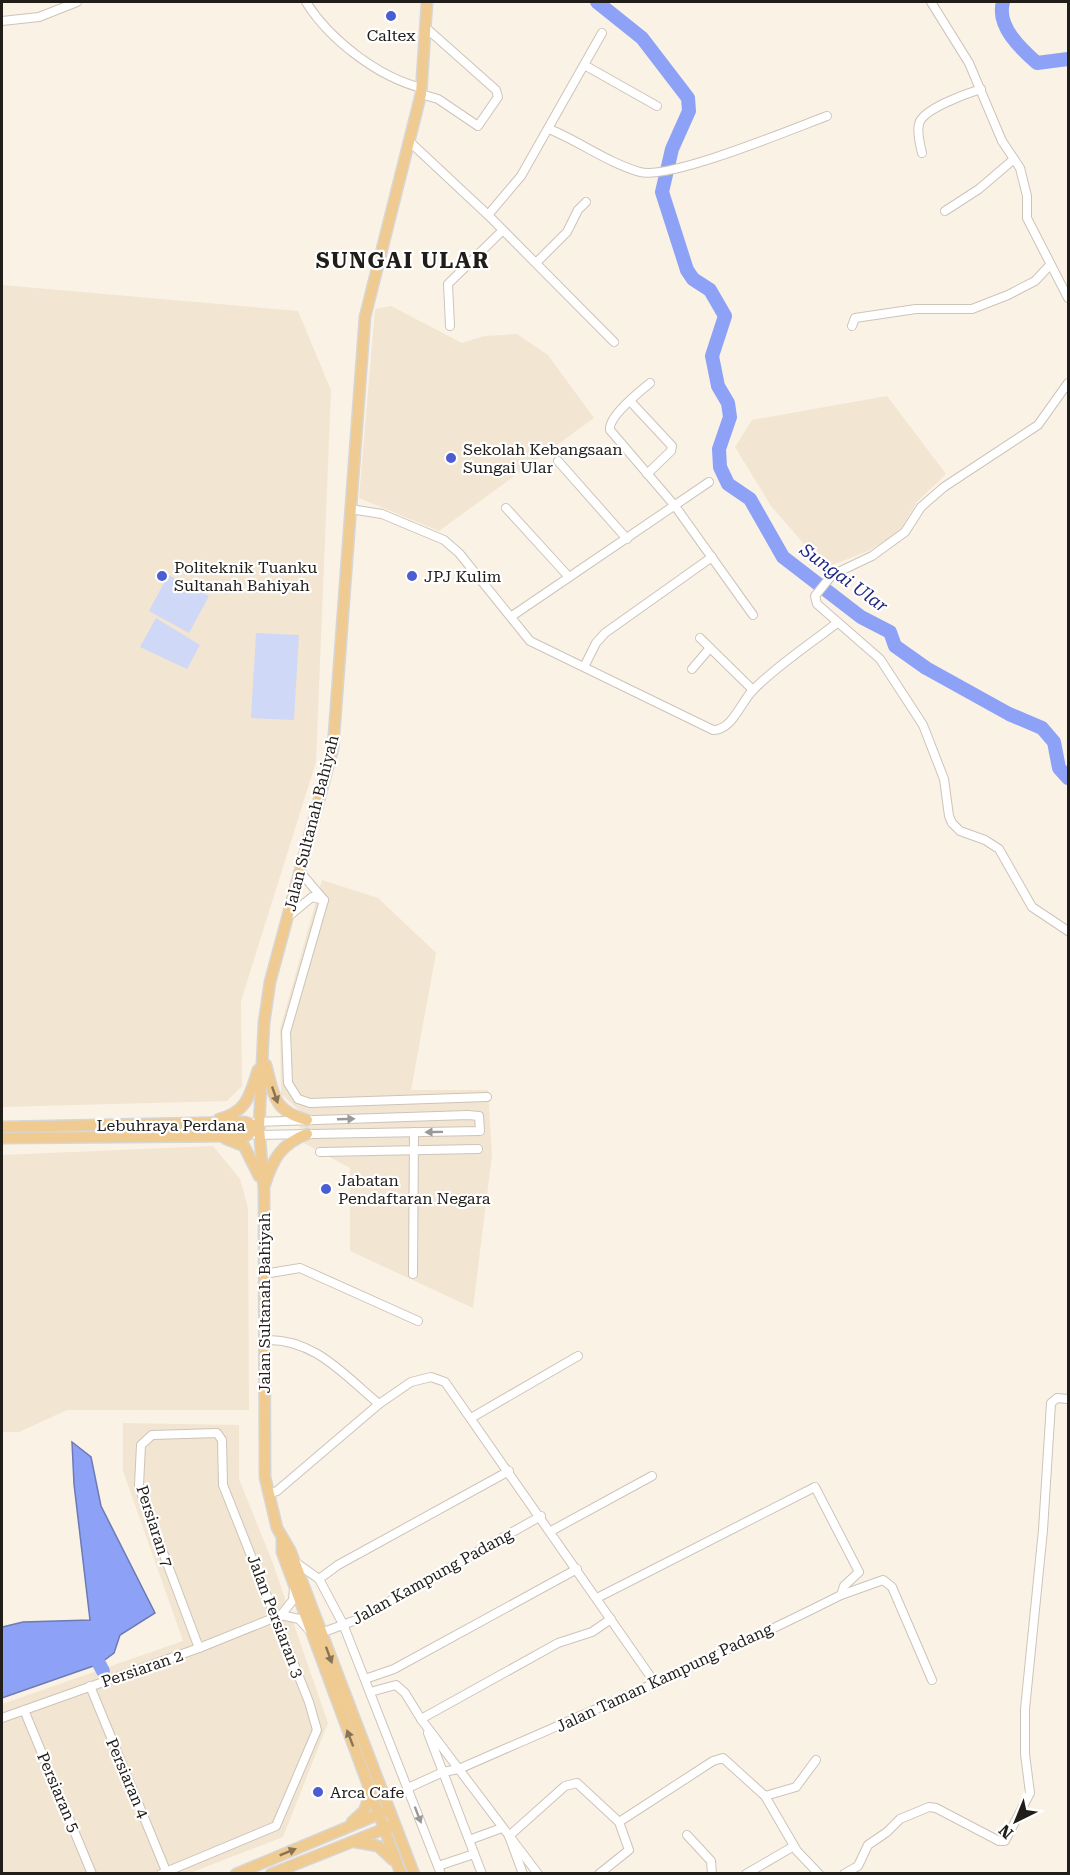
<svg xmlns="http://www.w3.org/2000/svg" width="1070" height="1875" font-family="'Roboto Serif',serif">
	<rect width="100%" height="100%" fill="#fbf2e6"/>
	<g fill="#f2e5d2">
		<path d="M2,285l296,26 33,79 -15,372 -75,239 1,85 -15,15 -225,6z"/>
		<path d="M391,306l71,37 22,-7 33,-2 31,21 46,63 -155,113 -80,-33 16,-189z"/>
		<path d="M887,396l59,78 -29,28 -18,30 -31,19 -43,17 -54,-62 -36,-59 17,-27z"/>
		<path d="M322,880l56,18 58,55 -25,137h77l4,65 -19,153 -123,-57v-83l-50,-27 -1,-31 -18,-16 -1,-65z"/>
		<path d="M213,1146l27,33 8,29 1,202h-182l-48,22h-17v-277z"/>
		<path d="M123,1423l116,2v54l33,82 56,162 -45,114 -93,36h-188v-169l181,-63 -60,-170z"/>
	</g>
	<g fill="#cfd8f6">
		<path d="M168,575l41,21 -20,37 -40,-22z"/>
		<path d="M156,618l44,27 -13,24 -47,-22z"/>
		<path d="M256,633l43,2 -5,85 -43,-2z"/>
	</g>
	<path fill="#8da2f6" stroke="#6d7ab4" stroke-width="1.5" d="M72,1442l19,15 10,49 54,107 -35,22 -6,18 -15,11 -97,34v-71l21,-5 67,-2 -16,-136z"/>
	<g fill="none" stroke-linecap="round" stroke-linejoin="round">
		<g stroke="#8da2f6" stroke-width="14">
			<path d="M597,2l45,36 46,60 1,13 -17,38 -10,43 25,78 6,9 17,11 15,26 -13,40 6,30 10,17 2,14 -11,32 1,18 8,17 22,15 33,58 78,60 29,15 5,14 31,22 83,46 33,14 12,14 5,26 9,10"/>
			<path d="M1003,2c-7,24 18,47 34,61l31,-4"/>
			<path d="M91,1649l12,22"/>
		</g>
		<g stroke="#cdc4b9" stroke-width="10">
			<g id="minor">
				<path d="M306,2c24,38 72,75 116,86"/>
				<path d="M931,2l38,61 33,78 18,27 7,28v22l41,80"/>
				<path d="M2,21l37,-4 38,-15"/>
				<path d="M586,66l71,40"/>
				<path d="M421,94l17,5 40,27 20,-29 -2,-7 -71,-63"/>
				<path d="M549,129c30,12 59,34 91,43 30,8 152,-43 187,-56"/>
				<path d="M410,142l78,73 126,127"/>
				<path d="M922,153c-2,-8 -5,-21 -3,-29 3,-15 49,-31 62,-35"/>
				<path d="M945,211l34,-22 35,-30"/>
				<path d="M488,215l33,-39 81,-143"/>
				<path d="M536,263l31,-31 11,-22 8,-8"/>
				<path d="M450,326l-2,-42 54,-53"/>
				<path d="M852,326l3,-8 61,-9h56l36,-14 27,-14 15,-16"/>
				<path d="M650,383c-11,9 -42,34 -40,47l65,76 78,109"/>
				<path d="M1068,383l-30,42 -94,62 -23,20 -16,25 -33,24 -40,19 -17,21 2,8 63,55 43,66 21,54 5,37 3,7 8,8 25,9 14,9 33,58 36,24"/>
				<path d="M630,401l42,45 -1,5 -24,23"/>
				<path d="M558,461l69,78"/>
				<path d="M506,508l63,69"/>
				<path d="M350,509l32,5 62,26 15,13 71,88 183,89c20,0 28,-29 41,-41 24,-24 56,-45 83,-66"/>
				<path d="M512,616l197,-134"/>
				<path d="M700,638l53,52"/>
				<path d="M584,667l12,-24 9,-10 107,-76"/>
				<path d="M692,669l18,-21"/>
				<path d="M324,900l-38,132 2,51 10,16 12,4 177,-6"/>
				<path d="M289,916l23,-19 12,3 -23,-27"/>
				<path d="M255,1122l213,-7 11,1 1,15 -224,4"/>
				<path d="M320,1152l158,-3"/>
				<path d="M264,1274l36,-6 118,53"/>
				<path d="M413,1274l1,-142"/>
				<path d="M265,1340c49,-2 79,35 114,64"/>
				<path d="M471,1418l107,-62"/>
				<path d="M268,1494l9,-3 102,-87 32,-22 20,-5 14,5 210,301"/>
				<path d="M551,1531l101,-55"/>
				<path d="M295,1562l24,17"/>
				<path d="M841,1595l42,-15 9,7 40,93"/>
				<path d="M281,1615l18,4 10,11"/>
				<path d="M321,1633l35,-13 185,-104"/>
				<path d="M365,1679l29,-10 183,-100"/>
				<path d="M90,1686l76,185"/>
				<path d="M370,1692l26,-7 9,8 16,26 117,155"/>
				<path d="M24,1710l68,164"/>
				<path d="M2,1718l197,-70 82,-33 12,-15 1,-12"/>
				<path d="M421,1719l137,-76 34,-11 19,-13"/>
				<path d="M428,1733l54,141"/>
				<path d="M408,1788l35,-16 16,-3c128,-56 257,-111 382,-174l3,-9 15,-14 -44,-85 -218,111"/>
				<path d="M765,1796l31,-9 20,-27"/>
				<path d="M687,1835l24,26 1,13"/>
				<path d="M469,1840l33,-12"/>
				<path d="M438,1866l36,-12"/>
				<path d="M161,1874l115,-48 41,-96 -8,-28 -86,-217 -1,-45 -5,-7 -65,2 -11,10 -2,40 4,14 56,149"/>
				<path d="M441,1874l-98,-250 -24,-45 19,-14 171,-94"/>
				<path d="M523,1874l-14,-38 56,-50 12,-3 42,39 94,-61 10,-3 42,38 32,55 22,23"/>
				<path d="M599,1874l30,-24 -10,-28"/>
				<path d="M746,1874l48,-28"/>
				<path d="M844,1874l14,-8 10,-21 19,-13 13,-13 29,-12 7,1 63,33h6l25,-48 -5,-39v-45l18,-179 8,-127 6,-5 11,1"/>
			</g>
		</g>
		<g stroke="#d7d6d6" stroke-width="13">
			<g id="major">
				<path d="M266,1065c8,30 7,46 41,55"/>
				<path d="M219,1119c28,-7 31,-24 39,-49"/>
				<path d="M2,1127l243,-5 14,5"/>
				<path d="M2,1138l244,-2 13,-9"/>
				<path d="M226,1139l18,7 15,30"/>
				<path d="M265,1184c8,-25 16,-40 42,-50"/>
				<path d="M282,1540v12l119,322"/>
				<path d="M352,1822l12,-11 7,-18"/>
				<path d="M355,1842l23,4 15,14"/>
				<path d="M236,1874l148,-62"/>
				<path d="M271,1874l118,-47"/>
				<path d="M414,1874l-124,-324 -13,-22 -12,-51 -1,-287 -5,-63 5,-104 6,-41 63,-234 32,-431 56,-223 6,-92"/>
			</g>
		</g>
		<use href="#minor" stroke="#fff" stroke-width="8"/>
		<use href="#major" stroke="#f0cb91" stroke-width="10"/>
	</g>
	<defs><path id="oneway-solid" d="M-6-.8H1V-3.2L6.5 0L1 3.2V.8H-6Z" transform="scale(1.5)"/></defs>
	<g fill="#887455">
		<use href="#oneway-solid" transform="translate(275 1095) rotate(71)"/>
		<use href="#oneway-solid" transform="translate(329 1655) rotate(70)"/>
		<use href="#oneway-solid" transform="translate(350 1738) rotate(-111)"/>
		<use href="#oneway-solid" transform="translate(288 1852) rotate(-22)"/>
	</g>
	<g fill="#9b9998">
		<use href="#oneway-solid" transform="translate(346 1119) rotate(-2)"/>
		<use href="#oneway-solid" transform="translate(434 1132) rotate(179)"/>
		<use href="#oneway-solid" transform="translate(418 1815) rotate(69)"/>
	</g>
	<g fill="#4b5dd2" stroke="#fff" stroke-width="2">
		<circle cx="391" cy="16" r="6"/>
		<circle cx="451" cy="458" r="6"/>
		<circle cx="162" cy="576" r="6"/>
		<circle cx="412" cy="576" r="6"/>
		<circle cx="326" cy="1189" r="6"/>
		<circle cx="318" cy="1792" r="6"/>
	</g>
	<g text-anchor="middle" stroke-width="4.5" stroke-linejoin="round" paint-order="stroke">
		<g font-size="16" fill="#211d19" stroke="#fff" text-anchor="start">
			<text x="391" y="41" text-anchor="middle">Caltex</text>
			<text x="463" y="455">Sekolah Kebangsaan<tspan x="463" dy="18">Sungai Ular</tspan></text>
			<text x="174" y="573">Politeknik Tuanku<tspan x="174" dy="18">Sultanah Bahiyah</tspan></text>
			<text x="424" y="582">JPJ Kulim</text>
			<text x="338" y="1186">Jabatan<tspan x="338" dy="18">Pendaftaran Negara</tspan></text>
			<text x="330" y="1798">Arca Cafe</text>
		</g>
		<g font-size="16" fill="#211d19" stroke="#fff">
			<text transform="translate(311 823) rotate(-76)" y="6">Jalan Sultanah Bahiyah</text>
			<text x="171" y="1131">Lebuhraya Perdana</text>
			<text transform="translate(264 1303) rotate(-90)" y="6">Jalan Sultanah Bahiyah</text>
			<text transform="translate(155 1526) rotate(72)" y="6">Persiaran 7</text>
			<text transform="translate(432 1576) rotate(-29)" y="6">Jalan Kampung Padang</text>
			<text transform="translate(276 1616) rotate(69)" y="6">Jalan Persiaran 3</text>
			<text transform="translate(142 1668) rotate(-19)" y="6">Persiaran 2</text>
			<text transform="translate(664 1677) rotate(-25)" y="6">Jalan Taman Kampung Padang</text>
			<text transform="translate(128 1778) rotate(67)" y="6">Persiaran 4</text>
			<text transform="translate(59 1792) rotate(67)" y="6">Persiaran 5</text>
		</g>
		<g font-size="18" font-style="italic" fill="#212685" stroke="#fff">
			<text transform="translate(844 578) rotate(36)" y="6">Sungai Ular</text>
		</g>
		<g font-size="22" font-weight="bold" letter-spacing="1.5" fill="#211d19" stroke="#fff">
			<text x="403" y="268">SUNGAI ULAR</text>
		</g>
	</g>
	<rect width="1070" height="1875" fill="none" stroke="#211d19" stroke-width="6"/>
	<g transform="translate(1016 1821) rotate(223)" stroke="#ffffff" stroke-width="4.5" paint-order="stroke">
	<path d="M0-4.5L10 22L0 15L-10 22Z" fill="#211d19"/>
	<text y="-9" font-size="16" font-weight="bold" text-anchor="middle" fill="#211d19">N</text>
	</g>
</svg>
